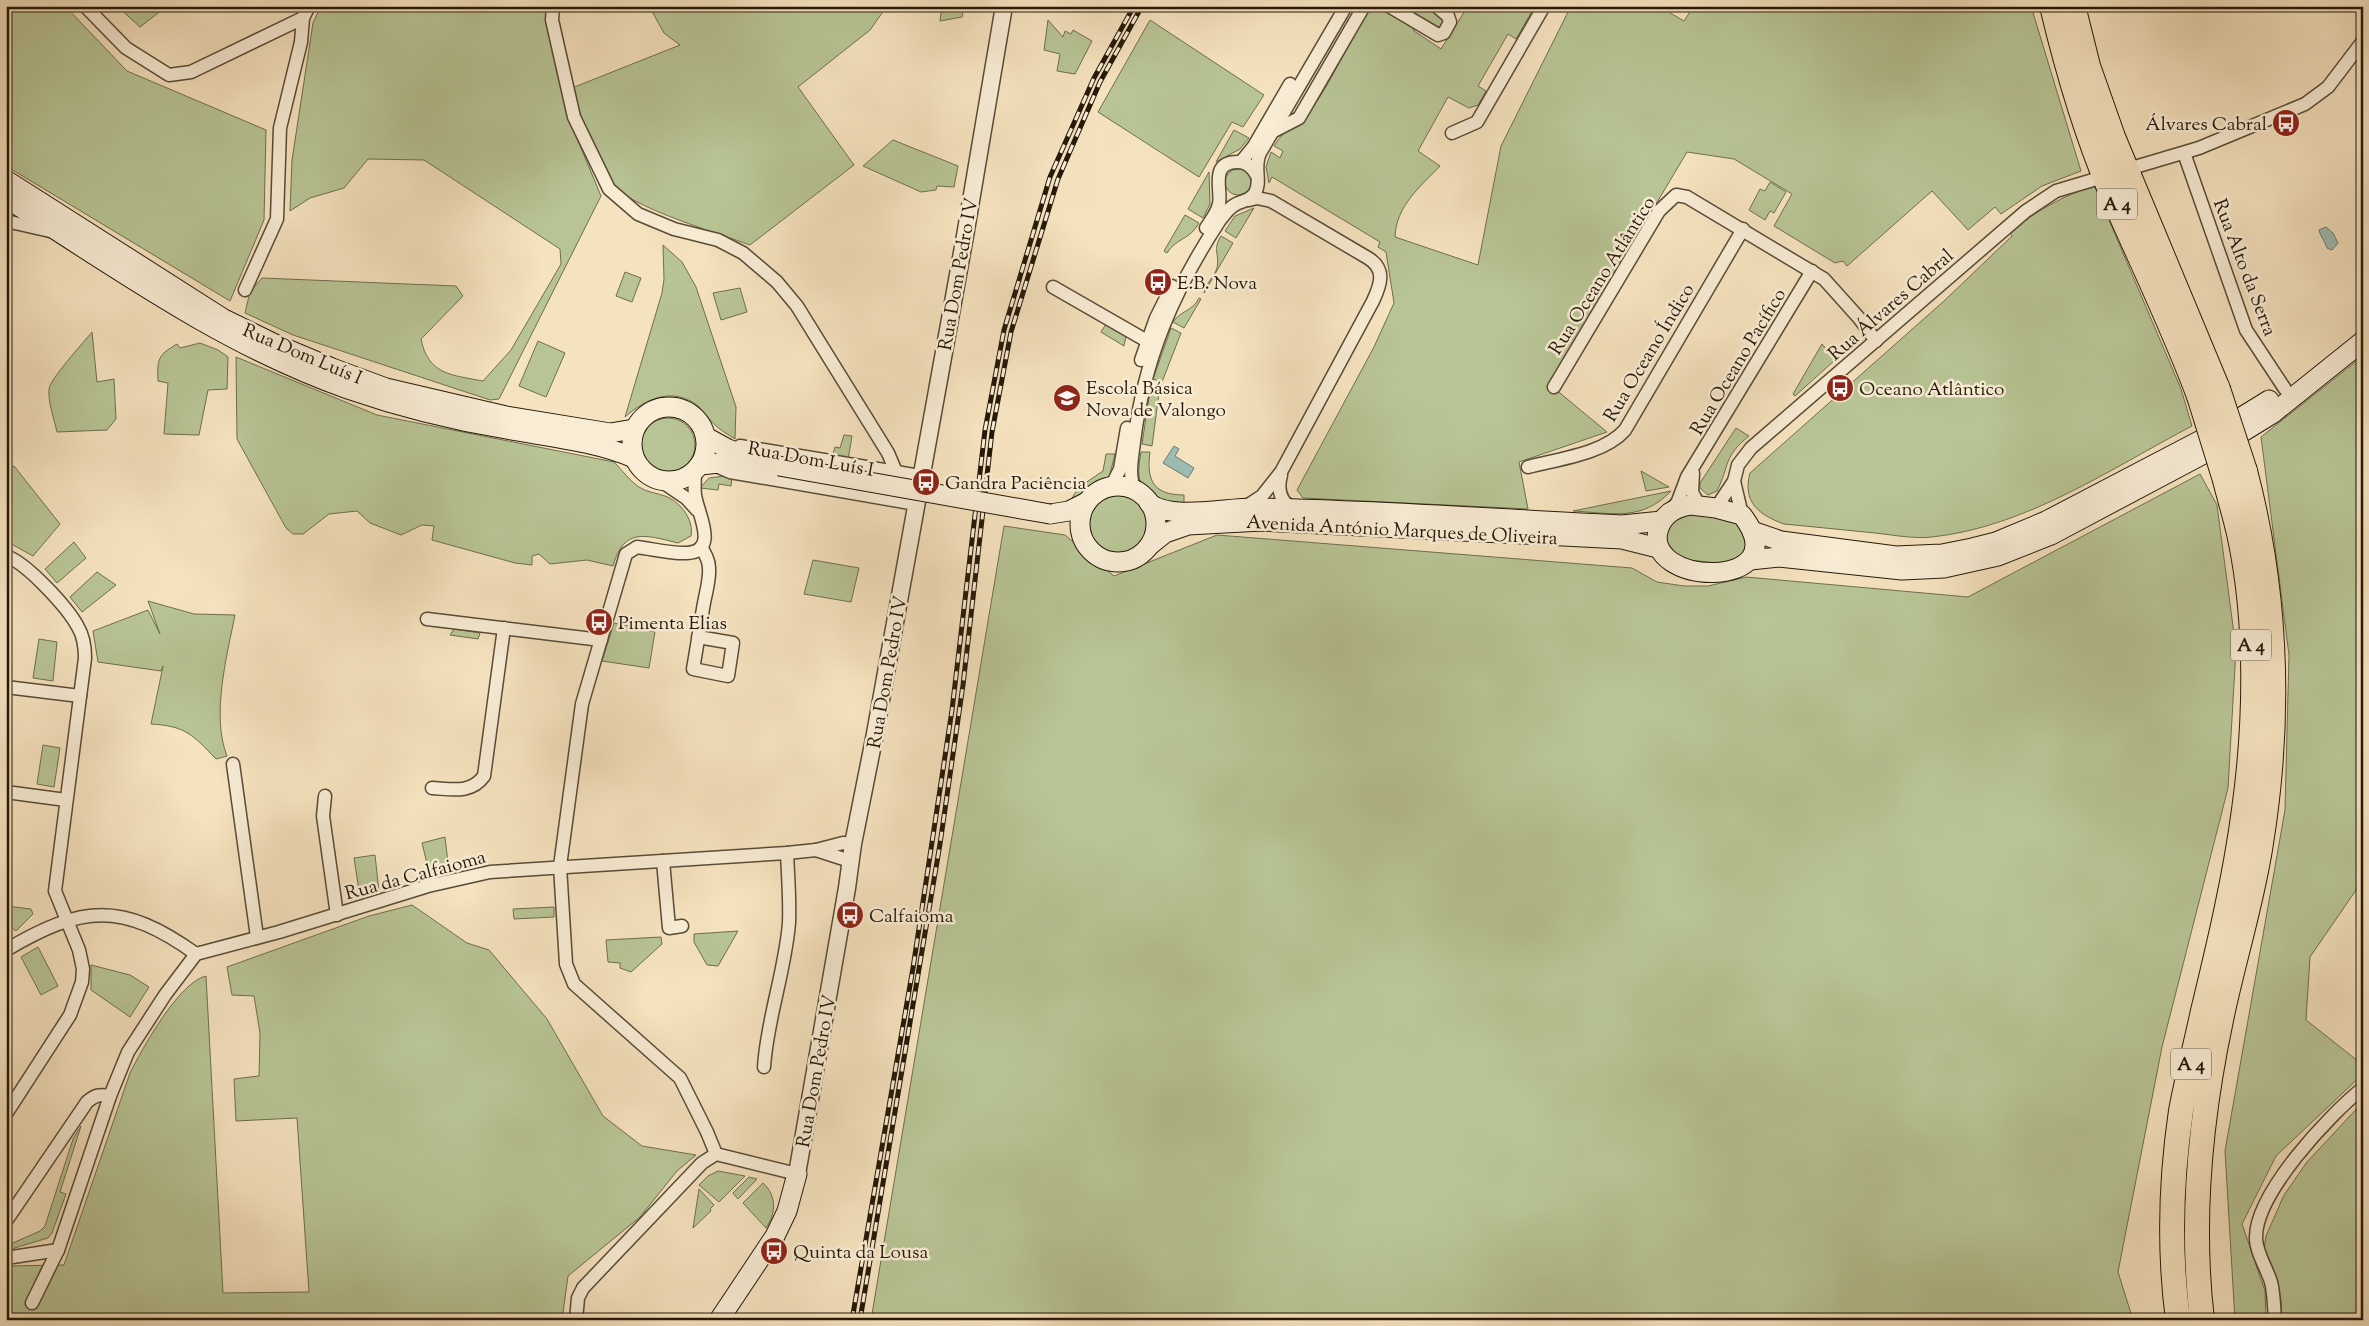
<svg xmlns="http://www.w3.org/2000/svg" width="2369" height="1326" font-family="'Sorts Mill Goudy',serif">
	<rect width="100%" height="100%" fill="#f5e2be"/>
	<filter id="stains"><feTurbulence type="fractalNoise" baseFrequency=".004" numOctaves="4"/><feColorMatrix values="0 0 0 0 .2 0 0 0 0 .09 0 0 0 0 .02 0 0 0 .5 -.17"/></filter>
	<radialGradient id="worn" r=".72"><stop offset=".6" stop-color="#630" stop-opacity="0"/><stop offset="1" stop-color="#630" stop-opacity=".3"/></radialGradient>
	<g fill="#b8c494" stroke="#6e6e4e">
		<path d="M6,6h59l62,65 139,59 -2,90 -34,81 -224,-135z"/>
		<path d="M117,6h50l-27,21z"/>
		<path d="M321,6h226l24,118 30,72 -102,203 -9,1 -197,-65 -48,-22 5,-21 12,-14 194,8 7,10 -42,43c7,36 31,36 62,42l28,-31 50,-86 -1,-15 -136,-89 -56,-1 -24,29 -34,10 -20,13 2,-51 21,-137z"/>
		<path d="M649,6h238l-17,24 -72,57 56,78 -104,80c-30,-11 -117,-37 -136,-59 -23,-27 -32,-65 -42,-98l108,-43 -16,-12z"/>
		<path d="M957,6h7l-2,11 -22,4 1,-8z"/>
		<path d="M1376,6l9,3 27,16 2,6 27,18 27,-43h67l-19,33 -8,-5 -30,52 8,5 -8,14 -9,3 -21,-11 -30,54 22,15c-20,21 -44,40 -45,71l83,28 23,-119 70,-140h87l26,15 10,-15h337l50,165 -39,15 -41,28 -6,-7 -27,23 -36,-39 -85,75 -4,-5 -8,2 -61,-37 18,-32 -58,-35 -47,-7 -138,232 58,48 -88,30 9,47 -225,-11 -6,-8 77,-143 20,-44 -8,-51 -8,-5 2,-5 -108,-65 -3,6 -3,-16 5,-15 9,6 3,-7 -9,-5c11,-19 25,-21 36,-35 17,-22 29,-50 44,-74l-4,-2 19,-27z"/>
		<path d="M1403,6c13,0 35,2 41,17l-5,4z"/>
		<path d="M1048,20l15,17 2,-6 6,3 2,-4 19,11 -17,33 -18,-3 3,-17 -16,-4z"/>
		<path d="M1150,20l114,75 -21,32 -11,-5 -33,55 -101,-65z"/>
		<path d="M1234,130l15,8 -9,11 -24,13z"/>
		<path d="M893,140l65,26 -4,21 -17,-1 -1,4 -15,2 -58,-26z"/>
		<circle cx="1238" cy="182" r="13"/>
		<path d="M1209,172l1,32 -7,14 -15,-9z"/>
		<path d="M1770,182l16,10 -12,21 -4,-2 -5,9 -16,-10 11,-21 5,2z"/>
		<path d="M2094,185l87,204 11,37c-82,43 -166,101 -260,111 -19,2 -38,-2 -57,-4 -30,-3 -60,-6 -91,-9 -25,-9 -42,-22 -34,-51l194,-172 68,-65 -2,-4c27,-22 52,-35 84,-47z"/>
		<path d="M1254,208l-18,30 -11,-7 10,-15z"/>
		<path d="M1185,215l14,8c-9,17 -23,15 -32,30l-3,-2z"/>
		<path d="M1221,236l12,7 -29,50c1,-8 10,-16 13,-25 3,-14 -5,-18 4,-32z"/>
		<path d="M663,245l19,17 14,25 40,120 -1,32c-8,-5 -15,-9 -22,-16 -5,-5 -9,-12 -15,-17 -25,-20 -53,-7 -73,11l37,-124 2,-14z"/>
		<path d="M625,272l16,6 -9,24 -16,-6z"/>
		<path d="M740,288l7,24 -26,8 -8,-27z"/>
		<path d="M1199,298l2,1 -17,29 -11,-6c7,-11 20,-11 26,-24z"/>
		<path d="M1106,324l20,12 -2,10 -23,-14z"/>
		<path d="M1171,328l10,5 -19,49 -9,-3z"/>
		<path d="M92,332l5,50 17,-3 2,40 -9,11 -50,2c-3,-13 -9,-30 -8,-43 1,-10 34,-46 43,-57z"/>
		<path d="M538,341l27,12 -19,44 -27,-11z"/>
		<path d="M200,343l18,7 10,7 -1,32 -19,1 -9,45 -35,-1 4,-51 -10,-2c-1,-22 0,-26 19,-37l3,4z"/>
		<path d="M1822,344l13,16 -40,36 -2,-2z"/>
		<path d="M2363,356v524l-53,77 -4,63 57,45v9l-87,82 -34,68 23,67 1,29h-31l-10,-169 60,-341 4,-155 -28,-218z"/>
		<path d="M236,357l141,58 237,47c8,8 16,19 25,25 7,5 18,6 26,9 16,6 29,24 26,40l-13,7c-33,-8 -54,-16 -65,23l-26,-6 -37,4 -11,-10 -7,2v9l-17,-2 -83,-23 2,-14 -12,-1 -21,10 -31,-12 -13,-12 -28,3 -26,20h-10l-7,-6 -49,-89z"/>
		<path d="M1150,391l9,2 -7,53 -10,-2z"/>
		<circle cx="668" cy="445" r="27"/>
		<path d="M1736,428l13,8c-26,21 -19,29 -32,55l-9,4 -8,-7v-5z"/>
		<path d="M844,435l8,1 -4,24 -16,-3 3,-10 5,1z"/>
		<path d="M1141,452h9c-4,29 4,43 34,43v11c-15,-4 -43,-10 -45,-30 -1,-8 1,-17 2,-24z"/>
		<path d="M1106,454h9l-6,24 -18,10 -13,13 -7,-1 7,-12 25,-17z"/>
		<path d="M14,466l46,58 -27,32 -27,-15v-71z"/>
		<path d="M1641,471l28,16 -23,4z"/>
		<path d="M2200,474l17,31 19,144 -8,139 -66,259 -44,225 15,48h-1262l133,-794 61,9 49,41 103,-41 415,33 25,14 27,4h24l38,-9 222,20z"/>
		<path d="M724,476l8,1 -1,9 -12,-2 -1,6 -18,-2 9,-10z"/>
		<path d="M1671,491c-29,31 -60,22 -98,20z"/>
		<circle cx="1118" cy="525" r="32"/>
		<path d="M1696,513l40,9 11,20 -5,12 -17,10 -44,-5 -16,-19c2,-19 14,-24 31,-27z"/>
		<path d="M74,542l12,16 -29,25 -12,-14z"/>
		<path d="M813,560l46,8 -8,34 -47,-8z"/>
		<path d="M97,572l19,13 -34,27 -12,-15z"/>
		<path d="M148,601l46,13 41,1c-8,40 -24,101 -8,141l-11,3c-23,-24 -30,-33 -65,-35l12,-58 -2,5 -63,-9 -5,-31 55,-21 12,24z"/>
		<path d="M614,623l41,9 -6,36 -47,-7z"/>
		<path d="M454,629l26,4 -2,6 -28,-4z"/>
		<path d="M39,639l18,3 -4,39 -20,-3z"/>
		<path d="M43,745l17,3 -6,39 -17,-3z"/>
		<path d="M445,837l4,34 -19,5 -8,-33z"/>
		<path d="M375,855l4,37 -19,5 -6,-39z"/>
		<path d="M412,905l55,38 22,7 58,69 56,97 39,30 54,9 -19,16 -37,46 -72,59 -6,44h-556v-54l58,-1 66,-192c12,-24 49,-91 76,-97l17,317 86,-1 -12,-174 -61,3 -2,-42 25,-3 1,-43 -6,-37 -22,-1 -5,-28 142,-51z"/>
		<path d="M6,906l25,3 2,5 -17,17c-8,-5 -10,-16 -10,-25z"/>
		<path d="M554,907v10l-40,2 -1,-10z"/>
		<path d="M738,931l-20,35 -11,-1 -13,-23v-8z"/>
		<path d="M661,937l1,7 -31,28 -11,-4v-5l-12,-1 -2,-22z"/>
		<path d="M38,947l20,39 -17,9 -20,-38z"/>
		<path d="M91,965l39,10 19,12 -19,30 -39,-27z"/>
		<path d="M2363,1102v218h-81l-1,-20 -6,-27 -11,-25 2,-12 18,-41 23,-33z"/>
		<path d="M81,1126l-21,66 6,2 -14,39 -4,5 -40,12 -2,-4 34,-15 5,-5 28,-87z"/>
		<path d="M718,1171l27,5 -26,26 -20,-17 9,-9z"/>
		<path d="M749,1177l8,2 -19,20 -5,-6z"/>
		<path d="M763,1183c14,13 13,30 3,45l-23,-25z"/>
		<path d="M699,1189l15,16 -4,4 1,2 -18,17z"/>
	</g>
	<g fill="#9cbdb3" stroke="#6c7b6f">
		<path d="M2326,227l7,6 5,10 -6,7 -5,-2c-2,-7 -7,-12 -8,-18z"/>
		<path d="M1174,446l5,3 -4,7 19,12 -6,10 -25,-15z"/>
	</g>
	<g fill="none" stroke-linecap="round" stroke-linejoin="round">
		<g stroke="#594b36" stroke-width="15">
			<g id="minor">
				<path d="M85,6l41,42 43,27 22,-3 112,-54"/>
				<path d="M553,6l-1,14 22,97 35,72 29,25 36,15 44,11 25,13 34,29 20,24 91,147 8,19"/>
				<path d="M1389,6l49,29 6,-2 6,-11 -2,-6 -12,-10"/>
				<path d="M1272,132l27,-14 65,-112"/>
				<path d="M1452,133l25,-11 67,-116"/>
				<path d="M2184,153l62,177 39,59"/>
				<path d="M1241,162l13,-16 36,-62"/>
				<path d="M2135,167l64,-19 106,-44 23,-17 35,-46"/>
				<path d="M6,221l44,10"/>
				<path d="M1206,228c5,-8 11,-15 13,-24 3,-15 -10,-42 19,-42 9,0 14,5 18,12"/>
				<path d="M1053,287l94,54"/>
				<path d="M245,290l32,-71 3,-91 21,-86 2,-24 6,-12"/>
				<path d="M1141,360l15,-42 16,-32"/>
				<path d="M1554,387l105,-176 17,-16 11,2 137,82 35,39 17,23"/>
				<path d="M740,446l180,30"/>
				<path d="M714,465l16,7 186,32"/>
				<path d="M1528,467c30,-8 76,-13 97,-37l118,-201"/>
				<path d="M695,471c0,8 -1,16 0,24 2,17 25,56 -8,58 -15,1 -34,-4 -50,-6l-11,7 -44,150 -22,162 6,98 8,20 106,94 27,54 9,22"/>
				<path d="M1693,473l-1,19 7,13"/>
				<path d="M1281,475c-4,15 -1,28 14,34"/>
				<path d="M661,481l25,17 11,12"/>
				<path d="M1734,481l8,34"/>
				<path d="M1111,487l9,-18 7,-41"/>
				<path d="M1135,490c-7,-15 -3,-31 -1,-48 10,-84 40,-152 86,-222 4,-5 8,-11 13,-14 8,-6 17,-4 22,-13 7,-12 -2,-25 5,-40l86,-147"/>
				<path d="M1245,507l17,-11 19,-24 92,-171c8,-17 13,-32 -5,-43l-97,-57 -14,-3 -8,2"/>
				<path d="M1716,508l18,-27 4,-16 13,-17 275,-237 30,-20 37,-11"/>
				<path d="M1672,510l6,-9 9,-24 125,-206"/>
				<path d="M6,556c21,7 62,52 72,71 6,10 7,20 7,31l-30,233 24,59 4,19 -1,13 -12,33 -64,99"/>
				<path d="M427,619l174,21"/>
				<path d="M698,637l35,6 -5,33 -35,-7c4,-22 7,-44 11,-66 2,-11 6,-24 5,-35 0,-8 -4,-14 -8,-21"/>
				<path d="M6,687l74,9"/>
				<path d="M233,764l24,173"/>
				<path d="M432,788c20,1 39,6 52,-12l20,-148"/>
				<path d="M6,792l60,8"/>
				<path d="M325,796l-2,20 14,99"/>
				<path d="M816,850l34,11"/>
				<path d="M663,861l6,67 13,-2"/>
				<path d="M6,950c76,-45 116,-49 190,4"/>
				<path d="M764,1067c3,-48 21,-95 25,-144 1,-23 -1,-47 -2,-70"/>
				<path d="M6,1221l81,-119c8,-7 13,-8 23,-6"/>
				<path d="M6,1258l52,-8 52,-154 18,-44 37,-57 31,-41 83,-22 149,-46 62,-14 297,-19 29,-3 27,-7 10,1"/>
				<path d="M32,1303l26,-53"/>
				<path d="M576,1320l2,-22 5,-10 119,-125 14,-9 81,20"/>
				<path d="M2275,1320c-1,-12 -1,-27 -4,-38 -4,-13 -15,-30 -15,-44 -1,-44 73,-123 107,-150"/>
			</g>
		</g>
		<g stroke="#594b36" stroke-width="19">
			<path id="tertiary" d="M797,1174l50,-286 6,-44 21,-105 91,-503 39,-230"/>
		</g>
		<g stroke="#251909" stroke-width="21">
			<g id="secondary">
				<path d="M6,180l218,139 51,25 57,24 54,20 120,28 104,17 24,-4"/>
				<path d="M6,198c110,70 219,148 342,191 52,18 104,31 158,40 43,8 88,12 128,29"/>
				<circle cx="669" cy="444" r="37"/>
				<path d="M706,437l22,12 24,9"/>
				<path d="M700,465l29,-3 50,4"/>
				<circle cx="1118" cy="524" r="38"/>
				<path d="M1149,503c23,18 78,4 108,5 121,2 243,11 365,17l40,-4"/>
				<path d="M1691,505l25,3 26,7c59,77 -104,72 -83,13 5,-15 17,-21 32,-23z"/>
				<path d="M1050,514l19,-3 18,-9"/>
				<path d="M1752,531l29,10 115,15 46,-2 30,-6 24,-6 50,-21 176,-92 47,-29"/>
				<path d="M1150,545l15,-12 23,-8 74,-4 360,18 36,9"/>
				<path d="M1750,560l29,-3 123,13 42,-2 54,-12 53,-21 177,-94 44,-27 91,-73"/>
				<path d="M719,1320l56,-84 12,-25 10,-37"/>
			</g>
		</g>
		<g stroke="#251909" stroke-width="26">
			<g id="motorway">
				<path d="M2052,6c15,63 33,125 58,184 30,69 63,136 89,206"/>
				<path d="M2073,6l15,60 25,71 105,252"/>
				<path d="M2178,1320c-9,-68 -7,-141 3,-209 6,-33 15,-67 22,-100 16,-66 32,-133 41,-201 12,-86 14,-186 -4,-272 -4,-19 -10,-38 -15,-58"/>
				<path d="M2202,1320c-12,-101 -2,-201 19,-300 12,-59 31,-117 40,-177 20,-125 16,-250 -16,-372"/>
			</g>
		</g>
		<use href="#minor" stroke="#f8ecd5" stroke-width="12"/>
		<use href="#tertiary" stroke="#f8ecd5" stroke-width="16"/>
		<use href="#secondary" stroke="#f8ecd5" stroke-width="19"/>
		<use href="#motorway" stroke="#f5e2be" stroke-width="24"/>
		<g stroke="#251909" stroke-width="5">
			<g id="rail">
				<path d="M852,1320l61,-352 39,-258 33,-280 19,-100 46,-153 44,-99 40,-72"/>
				<path d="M860,1320l80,-476 23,-159 29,-253 19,-100 47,-153 42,-97 42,-76"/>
			</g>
		</g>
		<use href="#rail" stroke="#f8ecd5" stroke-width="3" stroke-dasharray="9" stroke-linecap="butt"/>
		<g stroke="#251909" stroke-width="21" stroke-linecap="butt">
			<path id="secondary-bridge" d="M779,466l271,48"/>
		</g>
		<g stroke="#251909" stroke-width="26" stroke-linecap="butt">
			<g id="motorway-bridge">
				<path d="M2218,389l27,82"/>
				<path d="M2199,396l26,84"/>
			</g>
		</g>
		<use href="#secondary-bridge" stroke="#f8ecd5" stroke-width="19"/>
		<use href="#motorway-bridge" stroke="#f5e2be" stroke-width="24"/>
	</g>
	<defs>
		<g id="bus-disc" transform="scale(1.4375)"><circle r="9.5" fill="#8f2418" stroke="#f8ecd5"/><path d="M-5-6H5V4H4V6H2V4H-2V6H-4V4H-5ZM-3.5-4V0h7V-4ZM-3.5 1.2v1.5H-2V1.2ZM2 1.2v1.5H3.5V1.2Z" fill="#fff"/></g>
		<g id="school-disc" transform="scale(1.4375)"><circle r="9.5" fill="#8f2418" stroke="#f8ecd5"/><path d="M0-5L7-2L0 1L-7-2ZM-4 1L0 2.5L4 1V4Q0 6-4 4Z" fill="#fff"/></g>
	</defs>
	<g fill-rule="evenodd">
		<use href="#bus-disc" x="2286" y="123"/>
		<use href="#bus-disc" x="1158" y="282"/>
		<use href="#bus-disc" x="1840" y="388"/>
		<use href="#school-disc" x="1067" y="398"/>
		<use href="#bus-disc" x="926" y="482"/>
		<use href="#bus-disc" x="599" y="622"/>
		<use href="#bus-disc" x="850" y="915"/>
		<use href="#bus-disc" x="774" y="1251"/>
	</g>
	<g text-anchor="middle" stroke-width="5" stroke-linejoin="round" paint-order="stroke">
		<g fill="#f8ecd5" stroke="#645846" stroke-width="1">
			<rect x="2097" y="188.5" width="40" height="31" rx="4"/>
			<rect x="2231" y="629.5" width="40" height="31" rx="4"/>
			<rect x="2171" y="1048.5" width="40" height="31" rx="4"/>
		</g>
		<g font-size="18" font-weight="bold" fill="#251909">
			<text x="2117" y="210">A 4</text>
			<text x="2251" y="651">A 4</text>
			<text x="2191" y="1070">A 4</text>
		</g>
		<g font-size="19" fill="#251909" stroke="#f8ecd5" text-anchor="start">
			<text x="2267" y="130" text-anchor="end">Álvares Cabral</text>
			<text x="1177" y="289">E.B. Nova</text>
			<text x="1086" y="394">Escola Básica<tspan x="1086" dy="22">Nova de Valongo</tspan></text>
			<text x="1859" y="395">Oceano Atlântico</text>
			<text x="945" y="489">Gandra Paciência</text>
			<text x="618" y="629">Pimenta Elias</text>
			<text x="869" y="922">Calfaioma</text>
			<text x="793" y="1258">Quinta da Lousa</text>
		</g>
		<g font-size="19" fill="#251909" stroke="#f8ecd5">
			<text transform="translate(2246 267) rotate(69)" y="7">Rua Alto da Serra</text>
			<text transform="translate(957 274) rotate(-80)" y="7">Rua Dom Pedro IV</text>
			<text transform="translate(1601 275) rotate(-58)" y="7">Rua Oceano Atlântico</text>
			<text transform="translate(1890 304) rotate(-41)" y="7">Rua Álvares Cabral</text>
			<text transform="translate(1648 352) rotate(-59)" y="7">Rua Oceano Índico</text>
			<text transform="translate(303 353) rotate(23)" y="7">Rua Dom Luís I</text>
			<text transform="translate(1737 361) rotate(-59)" y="7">Rua Oceano Pacífico</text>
			<text transform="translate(811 458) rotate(10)" y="7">Rua Dom Luís I</text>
			<text transform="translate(1402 529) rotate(3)" y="7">Avenida António Marques de Oliveira</text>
			<text transform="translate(886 672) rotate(-80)" y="7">Rua Dom Pedro IV</text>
			<text transform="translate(415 874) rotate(-15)" y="7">Rua da Calfaioma</text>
			<text transform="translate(815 1071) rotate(-80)" y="7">Rua Dom Pedro IV</text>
		</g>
	</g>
	<rect width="2369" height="1326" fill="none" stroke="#f5e2be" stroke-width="25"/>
	<rect x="8" y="8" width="2354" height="1311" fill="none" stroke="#251909" stroke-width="2.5"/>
	<rect x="12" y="12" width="2344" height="1301" fill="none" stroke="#251909"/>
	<rect width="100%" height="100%" filter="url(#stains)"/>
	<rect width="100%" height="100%" fill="url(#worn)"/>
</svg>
